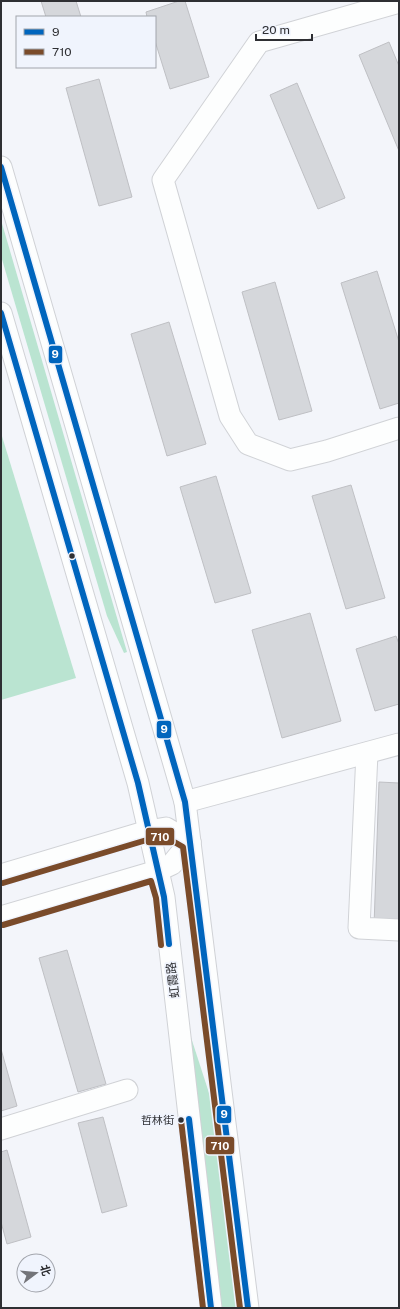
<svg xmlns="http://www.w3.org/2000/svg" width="400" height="1309" font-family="'Public Sans','Noto Sans SC',sans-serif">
	<rect width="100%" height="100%" fill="#f3f5fa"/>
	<g fill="#bae4d1">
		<path d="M1,220l126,432 -3,1 -17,-37 -106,-360z"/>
		<path d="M1,433l75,245 -75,22z"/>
		<path d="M186,1022l24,74 26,212h-15z"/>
	</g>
	<g fill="#d5d7db" stroke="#bfc0c4">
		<path d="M41,1h35l5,16h-35z"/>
		<path d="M179,1h6l24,76 -39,12 -15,-48v-24h-8l-1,-5z"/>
		<path d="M389,42l10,24v85l-40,-96z"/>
		<path d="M99,79l33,118 -33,9 -33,-118z"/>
		<path d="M297,83l48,115 -27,11 -48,-114z"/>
		<path d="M377,271l22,71v61l-19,6 -39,-126z"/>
		<path d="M275,282l37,129 -33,9 -37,-128z"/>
		<path d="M169,322l37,122 -39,12 -36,-122z"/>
		<path d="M216,476l35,117 -36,10 -35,-116z"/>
		<path d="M351,485l34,113 -39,11 -34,-113z"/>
		<path d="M310,613l31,108 -59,17 -30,-108z"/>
		<path d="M396,636l3,8v60l-24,7 -19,-62z"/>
		<path d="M379,782l20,1v144l-25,-1z"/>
		<path d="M67,950l39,134 -28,8 -39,-134z"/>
		<path d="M1,1049l16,57 -16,5z"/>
		<path d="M103,1117l24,89 -25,7 -24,-90z"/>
		<path d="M7,1150l24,87 -24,7 -6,-22v-70z"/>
	</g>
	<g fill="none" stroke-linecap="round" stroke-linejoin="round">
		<g stroke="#d0d2d6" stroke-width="23">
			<g id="minor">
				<path d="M399,2l-140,40 -96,138 67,236 18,28 42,16 37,-9 72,-23"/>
				<path d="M1,167l184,635 63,506"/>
				<path d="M1,313l137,470 26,114 47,411"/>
				<path d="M367,753l-8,175 40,2"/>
				<path d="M185,802l214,-58"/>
				<path d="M1,875l147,-44 18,-3 24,14"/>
				<path d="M1,917l156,-46 15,-7 18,-22"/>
				<path d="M1,1129l126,-39"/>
			</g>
		</g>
		<use href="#minor" stroke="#fdfefe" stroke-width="21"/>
		<g stroke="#f0f4fd" stroke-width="9">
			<g id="bus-1">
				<path d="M1,167l184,635 63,506"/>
				<path d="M1,313l137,470 26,114 5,47"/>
				<path d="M189,1119l22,189"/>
			</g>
		</g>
		<g stroke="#f0f4fd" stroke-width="9">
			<g id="bus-2">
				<path d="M3,883l147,-44 14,-3 19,11 57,461"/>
				<path d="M3,925l148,-44 5,17 5,47"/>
				<path d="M181,1120l22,188"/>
			</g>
		</g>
		<use href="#bus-1" stroke="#0065bd" stroke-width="6"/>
		<use href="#bus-2" stroke="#7a4b2a" stroke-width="6"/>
	</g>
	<g fill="#2e2f33" stroke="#f0f4fd" stroke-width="1.5">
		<circle cx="72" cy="556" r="3.5"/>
		<circle cx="181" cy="1120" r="3.5"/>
	</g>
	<g text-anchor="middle" stroke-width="3.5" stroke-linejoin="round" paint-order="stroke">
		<g font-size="11" fill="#2e2f33" stroke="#f0f4fd" text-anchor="end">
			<text x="174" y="1124">哲林街</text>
		</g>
		<g font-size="12" fill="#2e2f33" stroke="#f0f4fd">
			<text transform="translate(173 980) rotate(-97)" y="4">虹霞路</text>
		</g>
	</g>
	<g stroke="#f0f4fd" stroke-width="1.5">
		<rect x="48" y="345" width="15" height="19" rx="4" fill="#0065bd"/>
		<rect x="156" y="720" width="16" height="19" rx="4" fill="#0065bd"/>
		<rect x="145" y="827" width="30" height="19" rx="4" fill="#7a4b2a"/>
		<rect x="216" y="1105" width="16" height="19" rx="4" fill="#0065bd"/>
		<rect x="205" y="1136" width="30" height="19" rx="4" fill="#7a4b2a"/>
	</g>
	<g font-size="11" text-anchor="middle" font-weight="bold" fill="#fff">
		<text x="55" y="358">9</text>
		<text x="164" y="733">9</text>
		<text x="160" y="841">710</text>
		<text x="224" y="1118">9</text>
		<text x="220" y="1150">710</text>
	</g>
	<rect width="400" height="1309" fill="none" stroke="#2e2f33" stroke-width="4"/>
	<rect x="16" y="16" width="140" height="52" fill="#f0f4fd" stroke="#a2a5ac"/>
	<rect x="24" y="29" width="20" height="6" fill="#0065bd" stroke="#a2a5ac"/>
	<text x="52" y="36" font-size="12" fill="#2e2f33">9</text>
	<rect x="24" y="49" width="20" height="6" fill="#7a4b2a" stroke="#a2a5ac"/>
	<text x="52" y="56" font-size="12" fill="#2e2f33">710</text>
	<g transform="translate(36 1273) rotate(74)"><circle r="19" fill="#f0f4fd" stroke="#a2a5ac"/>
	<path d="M0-3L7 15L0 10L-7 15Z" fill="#737479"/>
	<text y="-6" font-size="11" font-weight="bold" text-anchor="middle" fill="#2e2f33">北</text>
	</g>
	<path d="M256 34v6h56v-6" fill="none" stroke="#2e2f33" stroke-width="2"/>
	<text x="262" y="34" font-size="12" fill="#2e2f33" stroke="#f0f4fd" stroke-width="3" paint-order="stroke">20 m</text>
</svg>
